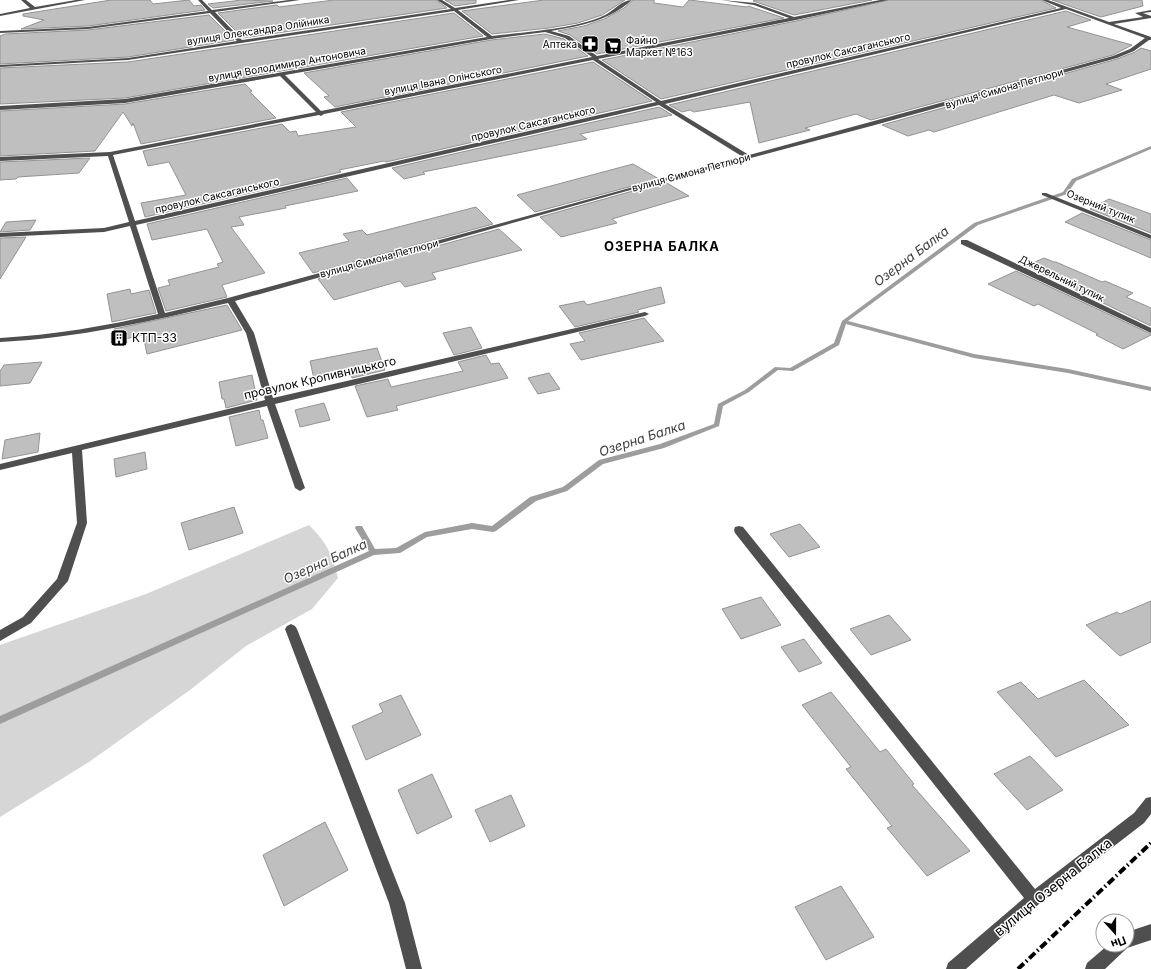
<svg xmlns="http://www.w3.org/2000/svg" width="1151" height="969" font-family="Inter,sans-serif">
	<rect width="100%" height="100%" fill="#fff"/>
	<path fill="#d6d6d6" d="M309,525c18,18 23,29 29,53l-26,31 -66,37 -56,44 -101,72 -89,55v-172l146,-51z"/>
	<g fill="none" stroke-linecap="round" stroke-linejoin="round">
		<path fill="#9d9d9d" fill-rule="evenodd" d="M1151,146v3l-75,32 -9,13 -89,31 -130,96 126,33 94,15 83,18v4l-83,-18 -94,-15 -128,-34 -7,21 -46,26 -15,-1 -29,22 -26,14 -4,20 -55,22 -61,16 -36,27 -31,10 -40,30 -3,1 -21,-3 -45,8 -27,16 -26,2 -374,169v-8l369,-165 -14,-23 1,-2h6l13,23 21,-1 29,-16 47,-9 20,3 38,-29 33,-10 36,-27 61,-16 54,-20 4,-20 27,-14 30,-23 15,1 44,-25 8,-22 132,-98 89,-31 9,-13z"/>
	</g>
	<g fill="#bfbfbf" stroke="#939393">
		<path d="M111,0h39l3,4 36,-4 5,6 7,-1 4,5 -117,16 -67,3 23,-9 -21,-4v-2z"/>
		<path d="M242,0l31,1 -60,7 -5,-4z"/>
		<path d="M334,0h102l11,8 -204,30 -25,-25 59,-8 2,2z"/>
		<path d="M445,0h31v3l-21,3z"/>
		<path d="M544,0h81l-23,15 -24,8 -29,5 -57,6 -30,-23z"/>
		<path d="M633,0h21v3l29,4 6,-7 58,7 1,-1 36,12 -187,36 -27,-19 -12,-4 26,-5 20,-7 20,-11z"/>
		<path d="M755,0h117l-78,15 -41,-14z"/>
		<path d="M889,0h152l15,8 -395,91 -59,-39 194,-39z"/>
		<path d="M1052,0h90l1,6 -42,11z"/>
		<path d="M1066,11l25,9 -24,7 65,18 -19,10 -242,65 -15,-6 -51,14 5,2 -51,13 -9,-41 -56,10 -4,-2 -8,2 -13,-7z"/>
		<path d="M454,13l29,23 -358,62 -125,6v-36l128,-6z"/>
		<path d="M209,15l25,25 -106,17 -128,7v-28l5,-2 83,-4z"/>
		<path d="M545,34l19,5 24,17 -253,51 -11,-10 5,-1 -25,-23 187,-33z"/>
		<path d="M1141,48l10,3v18l-45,15 16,6 -43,13 -25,-8 -120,37 -5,-2 -21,6 -26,-11 235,-66 18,-7z"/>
		<path d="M593,62l59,39 -266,61 -2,-1 -45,9 2,2 -196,45 -4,-14 45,-8 -17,-33 -21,4 -5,-15 139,-27 8,8 6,-1 2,5 58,-9 -15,-15z"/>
		<path d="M245,84l7,7 -2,1 26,26 -135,26 -8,-21 -1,3 -9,-14 -28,39 -95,5v-45l125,-7z"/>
		<path d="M659,107l13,8 -92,19 7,5 -164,33 2,2 -21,5 -12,-11z"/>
		<path d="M90,158l-11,15 -61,4 -2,2 -16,1v-18z"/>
		<path d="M633,164l26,15 -124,33 -18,-17z"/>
		<path d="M347,178l11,13 -73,15 1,2 -47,9 5,8 -13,2 34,46 -43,12 5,12 -61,14 -8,-23 12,-3 -2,-5 51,-13 -2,-3 6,-2 -16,-33 -55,11 -5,-16z"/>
		<path d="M665,182l24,14 -77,23 5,4 -56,14 -21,-20z"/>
		<path d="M1109,199l42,15v19l-61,-24z"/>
		<path d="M476,207l17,17 -180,49 -14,-20 50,-12 -6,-7 19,-4 5,5z"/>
		<path d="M1082,213l69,27v18l-86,-36z"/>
		<path d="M36,220l-6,10 -30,2 6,-10z"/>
		<path d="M499,229l23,21 -90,23 4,6 -31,8 -5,-6 -66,19 -16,-21z"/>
		<path d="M26,237l-26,42v-41z"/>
		<path d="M1044,258l10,4h2l46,20 3,-1 28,12 -7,4 25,11v18l-125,-60z"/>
		<path d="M1016,271l135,63v1l-28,14 -27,-14 2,-1 -60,-30 -4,2 -46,-22z"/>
		<path d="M661,287l4,16 -28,7 2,2 -64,15 -16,-21 25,-5 3,4z"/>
		<path d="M130,289l1,5 18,-4 7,23 -44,9 -5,-28z"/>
		<path d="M227,305l15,25 -95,24 -4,-19 -27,6 -2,-12z"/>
		<path d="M644,318l20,23 -83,19 -11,-16 15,-3 -6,-8z"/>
		<path d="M471,327l11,21 -28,7 -11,-22z"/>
		<path d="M377,348l8,22 -33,8 -2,-6 -36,7 -4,-18z"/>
		<path d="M486,355l5,9 8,-1 9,15 -112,28 2,4 -31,7 -12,-31 33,-7 3,8 72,-16 -5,-9z"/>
		<path d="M42,362l-12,21 -30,3v-15l4,-6z"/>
		<path d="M549,373l11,16 -22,5 -10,-16z"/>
		<path d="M252,375l5,25 -31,8 -2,-9h-2l-3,-17z"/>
		<path d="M324,403l6,17 -30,7 -5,-17z"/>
		<path d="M259,410l2,10h2l5,18 -32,8 -7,-29z"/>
		<path d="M40,433l-2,19 -36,7 3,-19z"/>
		<path d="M145,452l2,17 -31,8 -2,-18z"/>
		<path d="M234,507l9,26 -54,17 -8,-27z"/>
		<path d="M800,524l20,23 -31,10 -19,-23z"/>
		<path d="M761,597l20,28 -40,14 -19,-30z"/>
		<path d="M1151,601v41l-31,14 -34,-31 31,-13 3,2z"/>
		<path d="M889,615l22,25 -40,15 -21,-26z"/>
		<path d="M804,639l18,24 -23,9 -18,-25z"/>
		<path d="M1084,680l45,45 -73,32 -59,-65 24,-10 17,17z"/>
		<path d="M831,692l49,60 6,-3 28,35 -2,1 58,66 -43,25 -40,-48 5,-2 -46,-57 5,-2 -49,-62z"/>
		<path d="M401,695l20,40 -55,25 -14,-34 31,-14 -4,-8z"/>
		<path d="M1030,756l33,34 -36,20 -33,-36z"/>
		<path d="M432,774l20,43 -35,17 -19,-44z"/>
		<path d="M511,795l14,31 -35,16 -15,-32z"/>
		<path d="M325,822l23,48 -64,36 -21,-51z"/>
		<path d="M841,886l33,51 -48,23 -31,-53z"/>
	</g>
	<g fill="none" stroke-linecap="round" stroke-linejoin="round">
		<g fill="#4f4f4f" fill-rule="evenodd">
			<path d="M21,0h5l9,7 41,-7h9l-85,16v-2l30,-6z"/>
			<path d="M198,0h4l10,10 77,-10h11l-85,12 27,28 209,-31 -14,-9h5l13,8 54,-8h10l-61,10 34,26c32,-4 83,-7 111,-20 10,-4 18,-16 29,-16 -24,21 -51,26 -81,31l18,5 28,20 192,-38 -35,-13 -33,-5 34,3 39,14 86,-17h8l-92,20 -198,39 63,42 400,-93 -19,-8h6l61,22 34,-5 -8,-4 16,-3v2l-8,1 8,3v2l-37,6 37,13v3h-2l-15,11 -17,7 -242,67 -241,64 -399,112 19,32 19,65 372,-86 4,2 -4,2 -370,88 30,84 -5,3 -5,-3 -28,-82 -185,44 5,73 -19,58 -37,42 -31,18v-11l23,-13 34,-38 20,-56 -5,-70 -72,17v-6l265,-64 -19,-67 -18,-30c-77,18 -149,35 -228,39v-4c53,-3 106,-12 158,-24l-28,-88 -26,6 -104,5v-4l104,-5 25,-6 -21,-66 -108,5v-4l110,-5 206,-40 -36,-36 -155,27 -125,7v-4l125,-7 362,-62 -33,-26 -326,49 -128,7v-2l128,-7 109,-17 -27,-28 -122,16 -88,4v-2l88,-4 120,-16zM1066,9l79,29 -15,11 -17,7 -364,99 -84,-51zM545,32l20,6 27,19 -271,54 -36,-36 206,-36zM593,60l63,42 -521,119 -22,-66 206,-40 2,1 3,-2zM659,105l84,52 -515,141 -63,15 -29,-88z"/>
			<path d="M1042,193h4l105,42v4l-109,-44z"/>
			<path d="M961,240h6l184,88v5l-190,-89z"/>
			<path d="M739,526l4,1 292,362 99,-76 12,-15 5,-1v17l-7,9 -105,81 -73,65h-20l2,-6 76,-65 -289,-365 -1,-3 1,-3z"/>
			<path d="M291,624l4,2 2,3 108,274 17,66h-16l-17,-66 -104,-274 2,-3z"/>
			<path d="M1151,924v16l-24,8 -2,2 -20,19h-20l2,-6 21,-18h19v-13z"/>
		</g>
		<path stroke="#000" stroke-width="4" stroke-dasharray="8 3 1.5 3" stroke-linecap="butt" d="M1018,969l133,-126"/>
	</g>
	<defs>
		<g id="pharmacy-square" transform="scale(0.9)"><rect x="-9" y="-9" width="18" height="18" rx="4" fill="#000" stroke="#fff"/><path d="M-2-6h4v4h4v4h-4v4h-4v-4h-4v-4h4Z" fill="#fff"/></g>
		<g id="supermarket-square" transform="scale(0.9)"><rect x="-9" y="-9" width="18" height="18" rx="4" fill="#000" stroke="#fff"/><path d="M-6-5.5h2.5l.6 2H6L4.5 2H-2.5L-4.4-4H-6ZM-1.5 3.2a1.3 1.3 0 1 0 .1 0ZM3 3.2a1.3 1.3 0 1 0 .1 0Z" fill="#fff"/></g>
		<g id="building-square" transform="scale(0.9)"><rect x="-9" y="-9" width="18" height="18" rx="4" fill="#000" stroke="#fff"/><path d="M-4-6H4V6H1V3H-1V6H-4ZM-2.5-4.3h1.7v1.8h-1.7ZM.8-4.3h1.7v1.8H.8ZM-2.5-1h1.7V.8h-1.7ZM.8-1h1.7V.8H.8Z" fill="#fff"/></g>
	</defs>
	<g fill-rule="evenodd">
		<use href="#pharmacy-square" x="590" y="44"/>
		<use href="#supermarket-square" x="613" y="46"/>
		<use href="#building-square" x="119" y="338"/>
	</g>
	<g text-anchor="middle" stroke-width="3" stroke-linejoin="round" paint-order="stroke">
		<g font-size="10" fill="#000" stroke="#fff">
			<text transform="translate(258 30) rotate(-9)" y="4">вулиця Олександра Олійника</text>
			<text transform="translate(848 50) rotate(-13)" y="4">провулок Саксаганського</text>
			<text transform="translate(287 64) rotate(-10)" y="4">вулиця Володимира Антоновича</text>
			<text transform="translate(443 80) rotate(-11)" y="4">вулиця Івана Олінського</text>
			<text transform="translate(1004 88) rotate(-16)" y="4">вулиця Симона Петлюри</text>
			<text transform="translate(533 123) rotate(-13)" y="4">провулок Саксаганського</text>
			<text transform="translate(691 172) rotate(-15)" y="4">вулиця Симона Петлюри</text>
			<text transform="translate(217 195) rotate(-13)" y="4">провулок Саксаганського</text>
			<text transform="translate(1101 206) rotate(22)" y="4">Озерний тупик</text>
			<text transform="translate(379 258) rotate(-15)" y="4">вулиця Симона Петлюри</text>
			<text transform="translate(1062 278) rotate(26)" y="4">Джерельний тупик</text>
		</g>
		<g font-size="10" fill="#000" stroke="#fff" text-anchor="start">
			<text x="626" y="44">Файно<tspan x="626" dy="12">Маркет №163</tspan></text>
			<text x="577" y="48" text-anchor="end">Аптека</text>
		</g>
		<g font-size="12" fill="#000" stroke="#fff" text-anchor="start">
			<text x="132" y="342">КТП-33</text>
		</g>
		<g font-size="12" fill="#000" stroke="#fff">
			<text transform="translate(320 378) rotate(-13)" y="4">провулок Кропивницького</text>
		</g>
		<g font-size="13" font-weight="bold" letter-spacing="1" fill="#000" stroke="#fff">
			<text x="662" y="251">ОЗЕРНА БАЛКА</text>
		</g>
		<g font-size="13" font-style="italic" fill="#3e3e3e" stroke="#fff">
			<text transform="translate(911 256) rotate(-37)" y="5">Озерна Балка</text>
			<text transform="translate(642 438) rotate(-18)" y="5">Озерна Балка</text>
			<text transform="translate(325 561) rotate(-24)" y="5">Озерна Балка</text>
		</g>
		<g font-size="14" fill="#000" stroke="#fff">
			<text transform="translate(1053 887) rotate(-39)" y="5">вулиця Озерна Балка</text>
		</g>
	</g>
	<g transform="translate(1115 933) rotate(159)"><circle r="19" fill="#ffffff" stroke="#999999"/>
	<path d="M0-3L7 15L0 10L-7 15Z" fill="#000000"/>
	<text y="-6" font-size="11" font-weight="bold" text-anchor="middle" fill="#000000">Пн</text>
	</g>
</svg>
